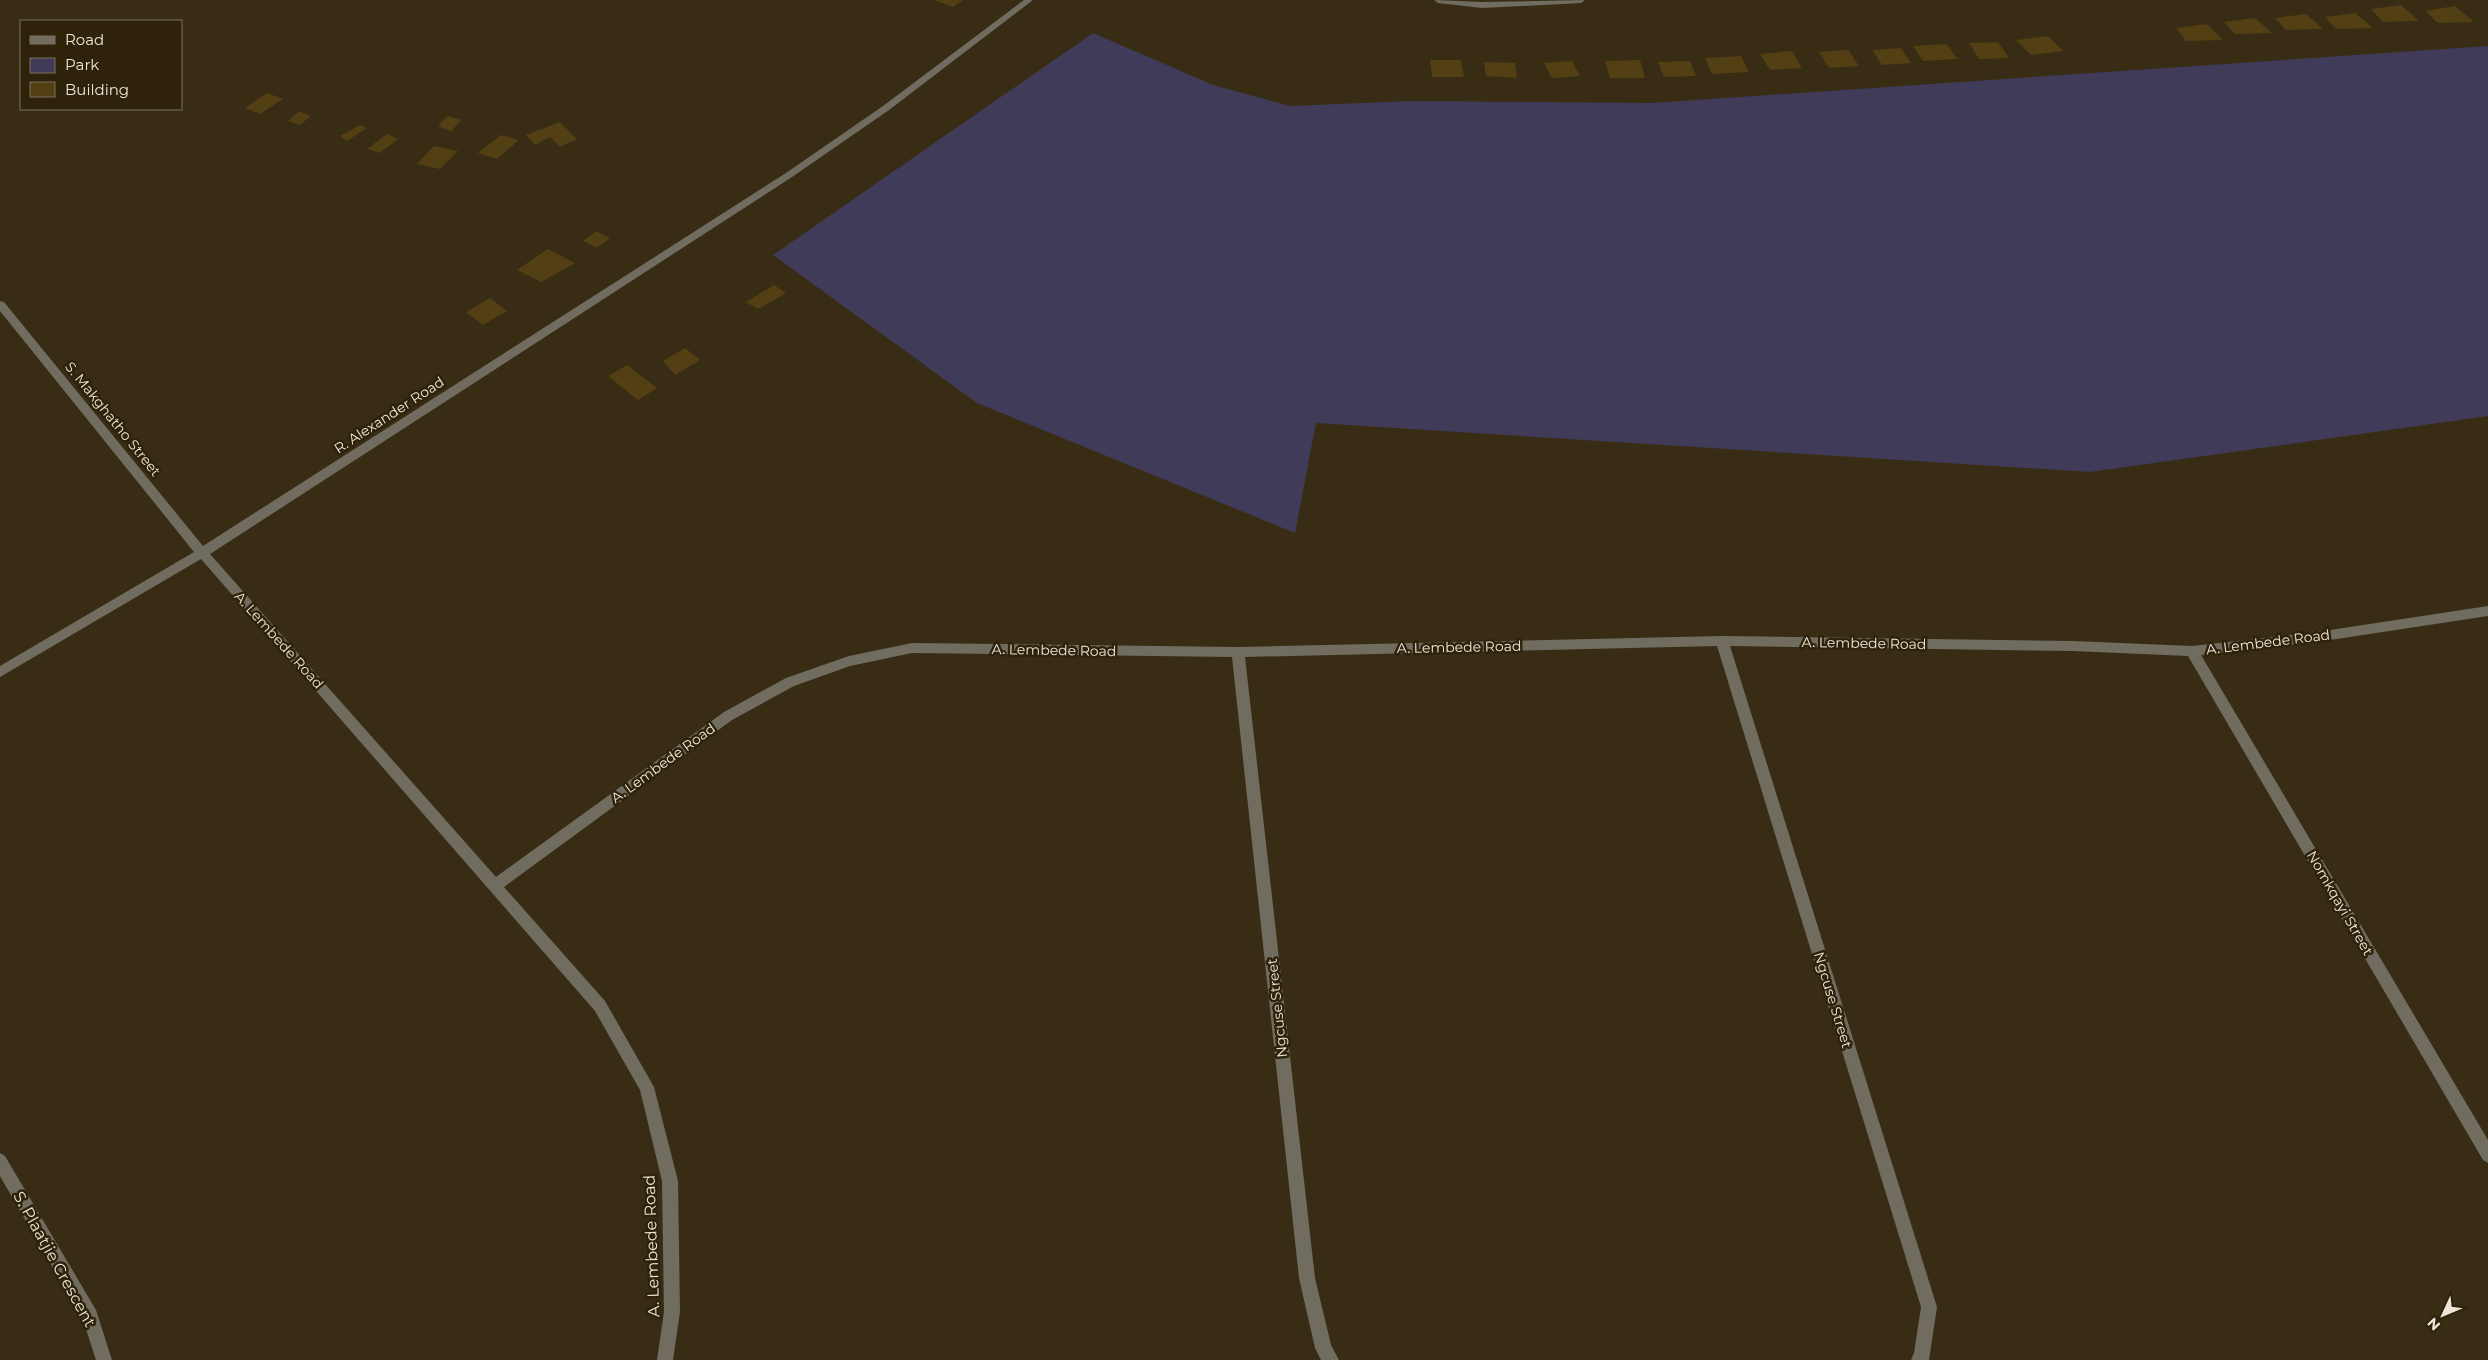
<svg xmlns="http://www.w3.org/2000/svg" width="2488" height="1360" font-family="Montserrat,sans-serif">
	<rect width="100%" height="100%" fill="#382d14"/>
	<path fill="#403b59" d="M1093,33l120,52 77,21 121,-5 241,2 836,-57v370l-398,56 -774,-49 -21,110 -318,-130 -204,-148z"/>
	<g fill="#523f13">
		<path d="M934,0h29l-10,7z"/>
		<path d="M2401,5l18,16 -36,1 -12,-13z"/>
		<path d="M2455,6l19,16 -36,1 -13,-12z"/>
		<path d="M2355,13l18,15 -37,1 -11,-12z"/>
		<path d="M2306,14l17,15 -37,1 -11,-12z"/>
		<path d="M2255,18l17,15 -37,1 -11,-12z"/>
		<path d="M2207,24l16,16 -37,1 -10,-13z"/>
		<path d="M2048,36l15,15 -32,4 -15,-15z"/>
		<path d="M1998,42l11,16 -30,1 -10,-16z"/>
		<path d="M1947,44l10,15 -34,2 -10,-15z"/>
		<path d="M1901,48l10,15 -29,2 -10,-15z"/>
		<path d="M1848,50l11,16 -30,2 -10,-16z"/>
		<path d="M1792,51l10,17 -32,2 -10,-16z"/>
		<path d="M1741,56l8,16 -37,2 -7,-16z"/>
		<path d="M1430,60h31l3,17h-32z"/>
		<path d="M1640,60l5,18h-35l-5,-17z"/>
		<path d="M1572,61l8,15 -28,2 -8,-15z"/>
		<path d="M1690,61l6,15 -32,1 -6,-15z"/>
		<path d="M1484,62l31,1 2,15 -31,-2z"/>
		<path d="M267,93l16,6 -23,15 -15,-6z"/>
		<path d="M299,111l12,5 -11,9 -12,-4z"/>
		<path d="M447,116l15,4 -11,11 -13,-5z"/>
		<path d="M560,122l17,17 -17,8 -10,-10 -15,8 -9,-10z"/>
		<path d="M360,125l7,3 -20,13 -7,-5z"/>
		<path d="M387,134l11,5 -18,14 -13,-4z"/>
		<path d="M501,135l18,5 -22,19 -19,-6z"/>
		<path d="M434,146l24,5 -18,18 -23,-5z"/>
		<path d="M596,231l14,7 -13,10 -14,-7z"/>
		<path d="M548,249l27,14 -34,19 -24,-12z"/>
		<path d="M774,285l12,8 -28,16 -12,-7z"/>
		<path d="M490,298l17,13 -24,14 -17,-13z"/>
		<path d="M685,348l15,12 -25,15 -12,-14z"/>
		<path d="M627,365l30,23 -19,12 -30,-24z"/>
	</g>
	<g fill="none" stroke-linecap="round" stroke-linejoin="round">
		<g fill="#716c60" fill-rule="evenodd">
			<path d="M1024,0h9l-144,110 -97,67 -582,377 286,323 228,-165 62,-34 63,-22 63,-13 326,4 484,-11 351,5 119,5 125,-14 171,-26v10l-171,26 -116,13 287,485v23l-5,-3 -295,-504 -115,-5 -343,-5 207,661 -8,53h-18l3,-7 7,-46 -204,-661 -472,11 70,621 16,67 8,15h-18l-6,-12 -16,-70 -67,-621 -320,-4 -62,13 -56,20 -62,34 -228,167 101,114 49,86 24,94 2,131 -7,48h-16l7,-48 -2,-131 -22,-91 -45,-79 -394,-452 -201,118v-11l194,-114 -194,-241v-10l4,1 199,244 583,-373 97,-67z"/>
			<path d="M1434,0l48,2 103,-2 -4,3 -99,5 -44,-5z"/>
			<path d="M0,1153l5,3 91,154 16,50h-16l-13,-40 -83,-144z"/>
		</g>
	</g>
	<g text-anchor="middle" stroke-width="5" stroke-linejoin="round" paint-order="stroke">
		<g font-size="14" fill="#ece5d7" stroke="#2e230a">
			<text transform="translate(389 415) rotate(-33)" y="5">R. Alexander Road</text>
			<text transform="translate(113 419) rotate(51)" y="5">S. Makghatho Street</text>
			<text transform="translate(279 640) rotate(48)" y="5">A. Lembede Road</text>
			<text transform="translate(2268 642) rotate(-7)" y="5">A. Lembede Road</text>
			<text transform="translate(1864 643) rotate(1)" y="5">A. Lembede Road</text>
			<text transform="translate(1459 647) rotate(-1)" y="5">A. Lembede Road</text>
			<text transform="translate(1054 650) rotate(1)" y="5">A. Lembede Road</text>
			<text transform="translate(663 763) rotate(-36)" y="5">A. Lembede Road</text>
			<text transform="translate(2340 903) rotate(60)" y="5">Nomkqayi Street</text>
			<text transform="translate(1833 1000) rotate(73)" y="5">Ngcuse Street</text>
			<text transform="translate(1277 1008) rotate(-96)" y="5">Ngcuse Street</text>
		</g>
		<g font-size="16" fill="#ece5d7" stroke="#2e230a">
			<text transform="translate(651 1246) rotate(-92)" y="6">A. Lembede Road</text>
			<text transform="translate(55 1259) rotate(61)" y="6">S. Plaatjie Crescent</text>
		</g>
	</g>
	<rect x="20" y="20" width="162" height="90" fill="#2e230a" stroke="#7a715c"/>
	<rect x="30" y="36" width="25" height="8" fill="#716c60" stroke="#7a715c"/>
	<text x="65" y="45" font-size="15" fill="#ece5d7">Road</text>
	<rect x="30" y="58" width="25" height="15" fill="#403b59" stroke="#7a715c"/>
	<text x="65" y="70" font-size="15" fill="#ece5d7">Park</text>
	<rect x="30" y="82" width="25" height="15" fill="#523f13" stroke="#7a715c"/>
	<text x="65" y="95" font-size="15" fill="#ece5d7">Building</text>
	<g transform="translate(2443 1315) rotate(226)" stroke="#2e230a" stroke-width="4" paint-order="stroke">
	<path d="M0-4L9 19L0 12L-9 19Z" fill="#ece5d7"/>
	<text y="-8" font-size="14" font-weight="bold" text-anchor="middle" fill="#ece5d7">N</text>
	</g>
</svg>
